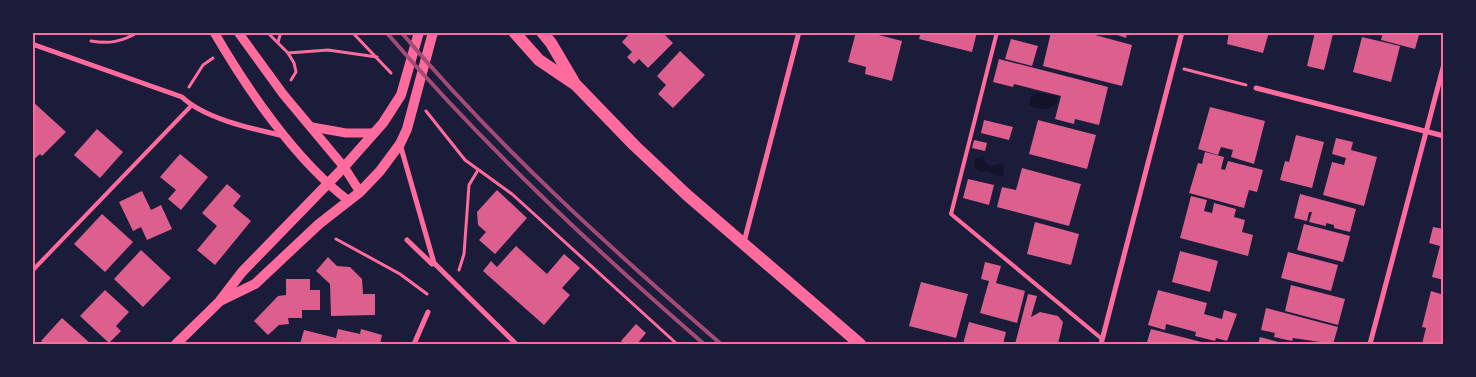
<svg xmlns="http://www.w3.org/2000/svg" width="1476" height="377" font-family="Jost,sans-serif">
	<rect width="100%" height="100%" fill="#1b1b3a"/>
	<g fill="#12122b">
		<path d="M1038,93l20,3v6c-10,8 -17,10 -29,3l2,-9z"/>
		<path d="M983,156l2,6 5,4 10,-2 4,2 -1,9 -3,2 -12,-6 -8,1 -6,-5 1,-8z"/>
	</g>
	<g fill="#dd5f8e">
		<path d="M631,32h31l11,11 -25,25 -9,-9 -5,5 -7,-7 5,-5 -10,-10z"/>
		<path d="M856,32h11l35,9 -10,40 -27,-7 1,-7 -18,-5z"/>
		<path d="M921,32h56l-5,20 -53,-13z"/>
		<path d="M1051,32h33l48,13 -10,41 -79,-20z"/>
		<path d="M1109,32h18l-1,6z"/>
		<path d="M1229,32h40l-6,21 -36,-9z"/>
		<path d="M1315,32l18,2 -9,36 -17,-4z"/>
		<path d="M1383,32h26l10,3 -4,14 -34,-9z"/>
		<path d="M1362,37l38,9 -9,36 -38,-10z"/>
		<path d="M1011,39l27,7 -6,20 -27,-7z"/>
		<path d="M680,51l25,24 -32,33 -15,-14 8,-9 -9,-9z"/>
		<path d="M999,59l109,28 -9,38 -24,-6 -1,5 -19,-5 6,-23 -47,-12 -1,3 -20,-5z"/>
		<path d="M32,101l34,31 -24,24 -2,-2 -8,7z"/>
		<path d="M1210,107l55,14 -11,43 -23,-7 2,-7 -12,-3 -3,8 -20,-6z"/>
		<path d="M984,120l29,7 -4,13 -28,-7z"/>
		<path d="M1038,120l58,15 -9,34 -58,-15z"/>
		<path d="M97,129l26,23 -23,26 -26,-23z"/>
		<path d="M1296,135l28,7 -12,46 -32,-8 5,-19 4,1z"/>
		<path d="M1336,138l17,4 -2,8 26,7 -13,49 -41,-11 9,-33 12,3 2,-7 -14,-4z"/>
		<path d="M974,140l13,3 -2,8 -13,-3z"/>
		<path d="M1205,152l19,5 -3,12 4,1 3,-9 35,9 -6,22 -8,-2 -5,18 -55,-15 9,-30 4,1z"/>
		<path d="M180,154l28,23 -27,33 -13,-11 8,-9 -16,-13z"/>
		<path d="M1022,168l59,16 -12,42 -72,-19 5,-20 14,3z"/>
		<path d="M968,179l26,6 -5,20 -26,-7z"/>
		<path d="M227,184l14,12 -8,10 18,15 -36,44 -18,-15 20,-24 -15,-13z"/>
		<path d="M497,190l30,28 -32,36 -16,-14 7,-8 -8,-7 -1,-13z"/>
		<path d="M142,191l9,19 10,-5 11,24 -25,11 -6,-13 -8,4 -14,-29z"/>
		<path d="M1300,194l56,15 -6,23 -16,-4v-3l-8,-2v3l-17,-4 3,-10h-3l-2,9 -13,-3z"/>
		<path d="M1191,196l16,4 -3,11 8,2 2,-10 22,6 -2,8 11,3 -3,12 11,3 -5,21 -68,-18z"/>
		<path d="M102,214l31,28 -28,30 -31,-28z"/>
		<path d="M1035,222l44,12 -8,31 -44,-11z"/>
		<path d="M1304,224l46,12 -7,26 -46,-12z"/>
		<path d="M1433,227l11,2v51l-12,-3 8,-31 -11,-3z"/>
		<path d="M516,246l31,28 17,-20 16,14 -18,20 8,7 -26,30 -61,-54 8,-10 6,6z"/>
		<path d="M141,250l30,28 -28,29 -29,-28z"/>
		<path d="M1180,251l38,10 -8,31 -38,-10z"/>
		<path d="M1288,252l50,13 -7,26 -50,-13z"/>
		<path d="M328,257l9,9 13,1 12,12 1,15h12v21l-44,1 -1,-32 -14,-13z"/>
		<path d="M985,262l16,4 -5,17 29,8 -8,32 -37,-10 9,-32 -8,-2z"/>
		<path d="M286,279h24v11h10v20h-18v8h-14l1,6 -10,1 -11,10 -14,-14 24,-25 8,-1z"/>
		<path d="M921,282l47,12 -12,44 -47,-12z"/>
		<path d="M1291,285l54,14 -7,26 -53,-14z"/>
		<path d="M105,290l24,22 -13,14 5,5 -12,12 -29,-27z"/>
		<path d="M1158,290l49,13 -3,11 18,5 2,-9 13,4 -10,27 -11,-3 -1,3 -20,-5 1,-4 -30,-8 -1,6 -17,-5z"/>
		<path d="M1431,291l13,4 -2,49h-20l4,-16 -4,-1z"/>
		<path d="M1028,294l9,2 -6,21 9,-5 18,4 5,6 -5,22h-43z"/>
		<path d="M1266,308l72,19 -5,17 -40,-6 -1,3 -18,-4 1,-4 -14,-3z"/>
		<path d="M62,318l29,26h-46l-4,-3z"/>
		<path d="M969,322l37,10 -3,12h-40z"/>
		<path d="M636,324l10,9 -9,11h-12l-4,-3z"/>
		<path d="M338,329l22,5 1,-5 21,6 -2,9h-80l4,-14 32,8z"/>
		<path d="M1151,329l58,15h-52l-10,-2z"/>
		<path d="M1260,337l26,7h-28z"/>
	</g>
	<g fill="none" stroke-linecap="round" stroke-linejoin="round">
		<g stroke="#ff6b9d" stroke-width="3">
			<path d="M267,32l21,21 6,10 2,9 -5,8"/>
			<path d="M352,32l39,41"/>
			<path d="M91,41c18,3 31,1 47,-9"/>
			<path d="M278,42l3,-10"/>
			<path d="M288,53l40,-3 49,7"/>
			<path d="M1184,69l62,16"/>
			<path d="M189,87l14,-22 10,-7"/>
			<path d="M426,111l39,49 47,34 165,150"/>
			<path d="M336,239l64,35 27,20"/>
			<path d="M459,270l5,-16 5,-69 9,-15"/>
		</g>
		<g stroke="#ff6b9d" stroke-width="4">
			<path d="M997,32l-46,182 151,125"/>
			<path d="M32,271l159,-165"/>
		</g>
		<g stroke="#ff6b9d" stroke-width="5">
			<path d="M32,44l150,53c23,22 71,32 102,39"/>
			<path d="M1256,88l188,48"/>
			<path d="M400,144l34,119 82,81"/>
			<path d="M407,240l25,24"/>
			<path d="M744,242l55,-210"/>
			<path d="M414,344l14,-32"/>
			<path d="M1101,344l81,-312"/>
			<path d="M1370,344l74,-280"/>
		</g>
		<g stroke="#ff6b9d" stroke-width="9">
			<path d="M214,32c33,57 82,129 135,169"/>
			<path d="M238,32l45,62 61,73 16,25"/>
			<path d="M312,127l34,6h28"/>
		</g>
		<g stroke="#ff6b9d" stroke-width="10">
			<path d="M222,300l33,-16 64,-60 41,-32 20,-21 20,-27 7,-15 26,-97"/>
			<path d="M176,344l43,-42 23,-30 102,-105 39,-44 18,-28 18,-63"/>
		</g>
		<g stroke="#ff6b9d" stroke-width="12">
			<path d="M514,32l25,28 37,25 58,60 53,50 173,149"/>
			<path d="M542,32l9,11 23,39"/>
		</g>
		<g stroke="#a44b75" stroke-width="4">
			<path d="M386,32c97,113 206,215 318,312"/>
			<path d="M401,32c96,114 208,215 320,312"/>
		</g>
	</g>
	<rect width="1476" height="377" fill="none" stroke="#1b1b3a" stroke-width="68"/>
	<rect x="34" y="34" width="1408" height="309" fill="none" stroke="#ff6b9d" stroke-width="2"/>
</svg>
